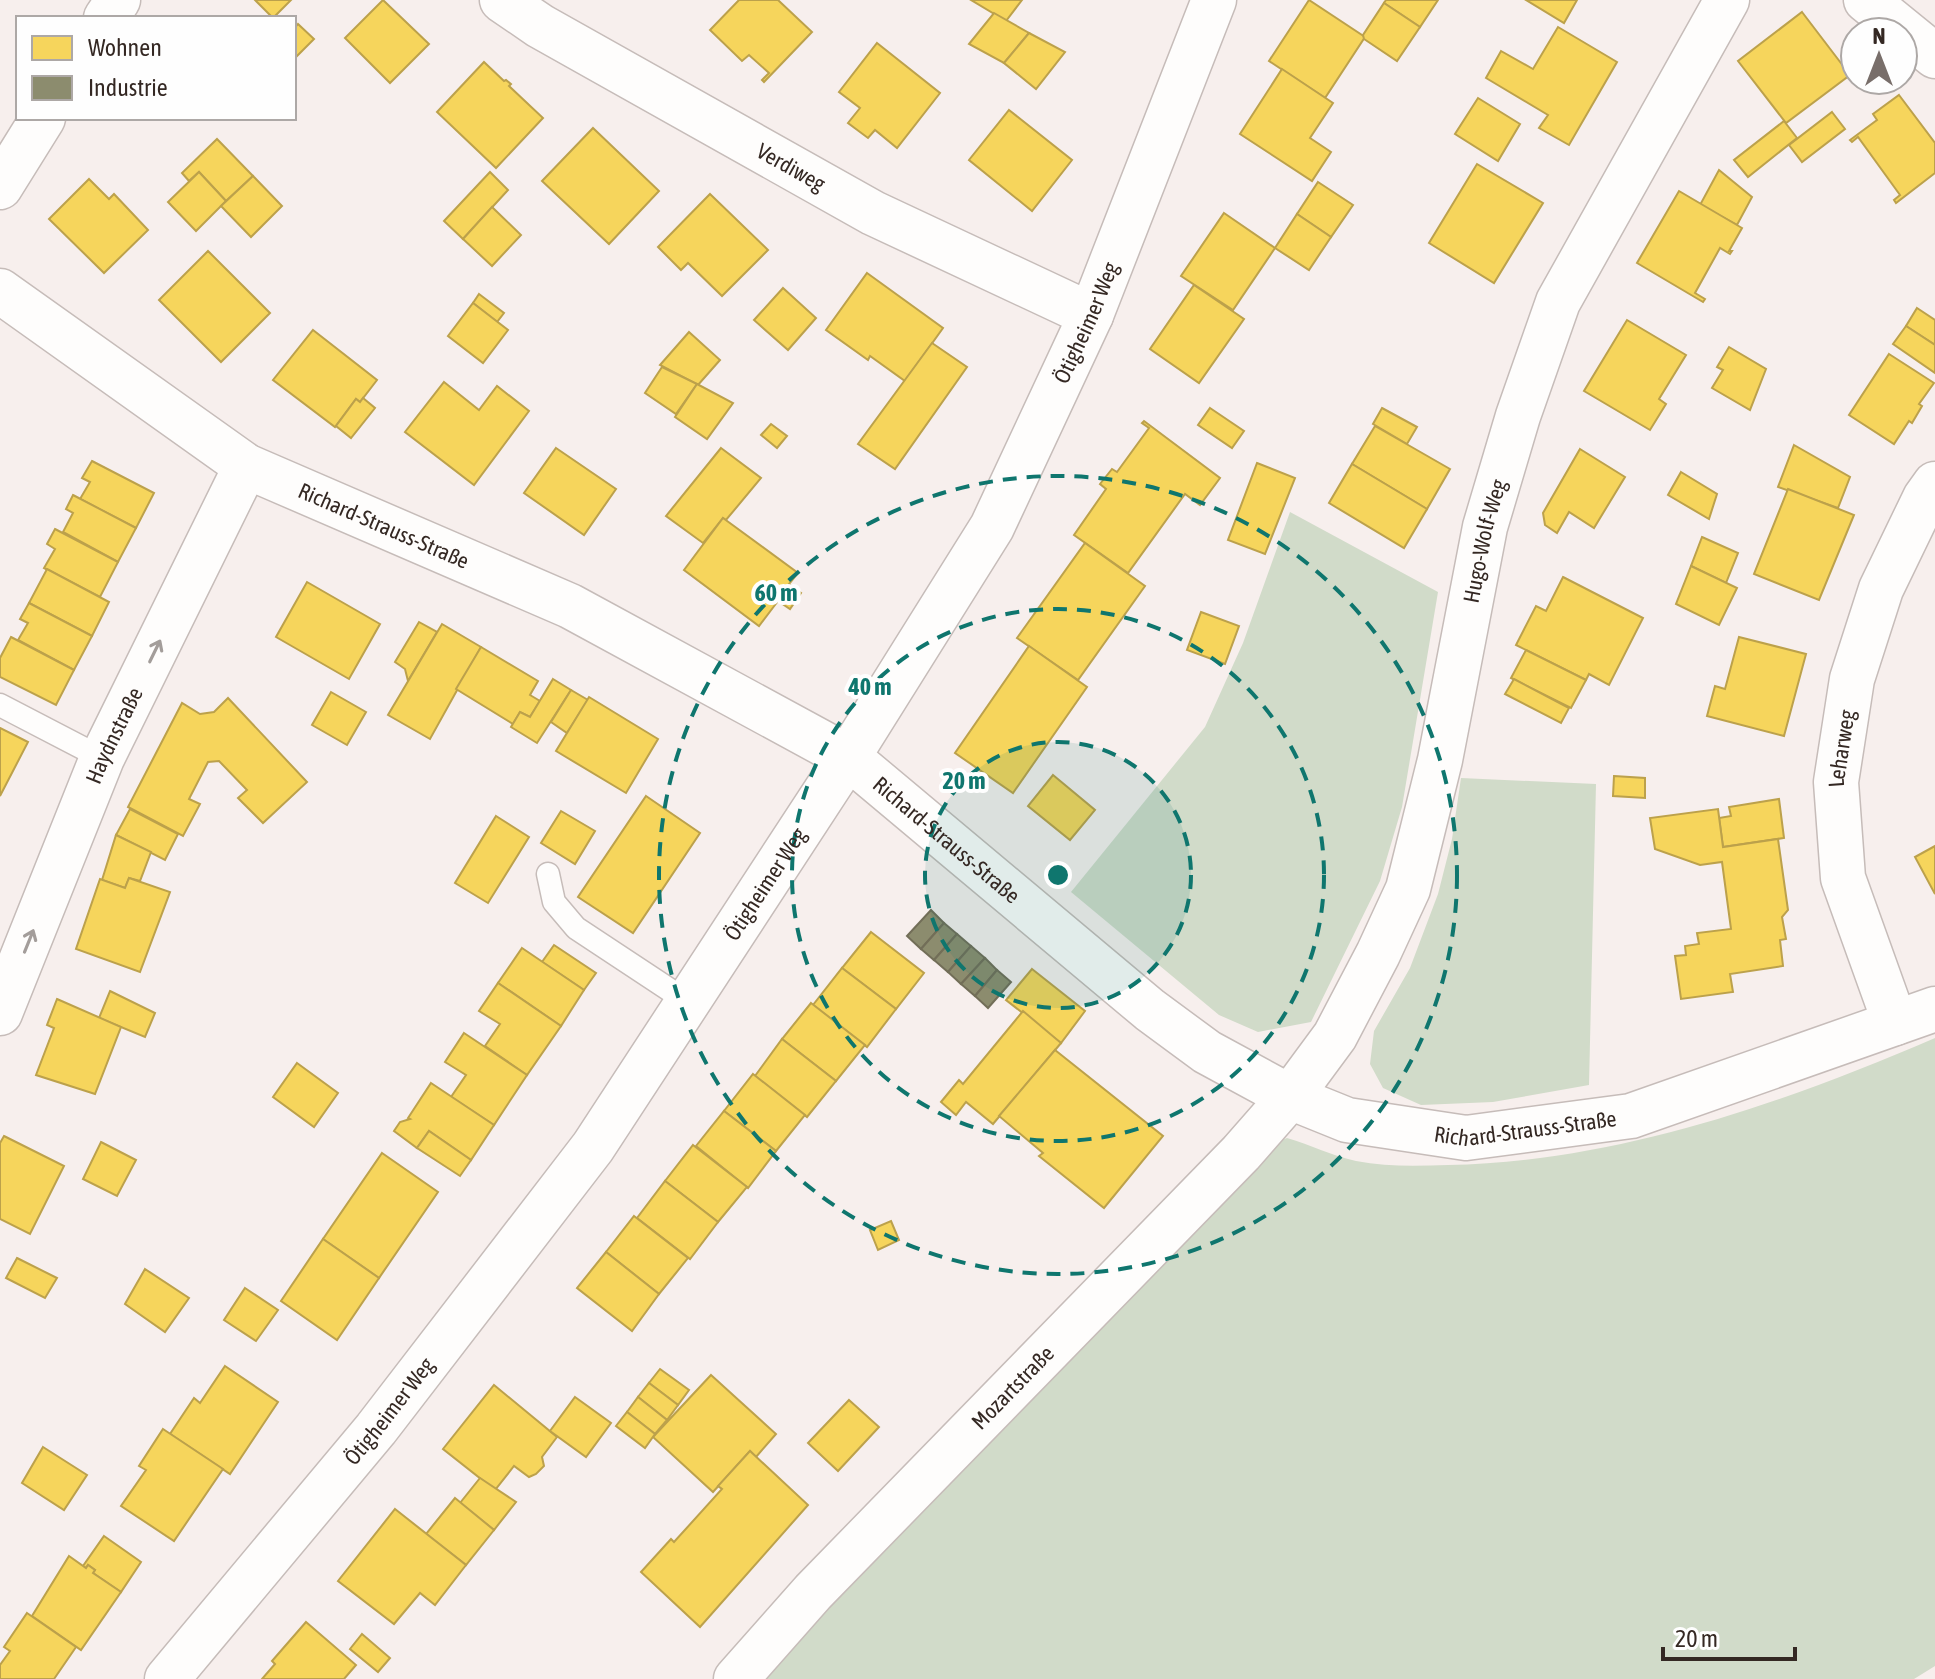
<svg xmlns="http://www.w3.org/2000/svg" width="1935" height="1679" font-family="'Asap Condensed',sans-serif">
	<rect width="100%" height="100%" fill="#f7efed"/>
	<g fill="#d1dbc9">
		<path d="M1290,512l148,80 -36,215 -22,74 -69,141 -53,10 -39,-17 -148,-123 134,-165 38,-84z"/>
		<path d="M1461,778l135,6 -7,301 -96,17 -72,3 -38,-17 -13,-24 4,-33 36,-63 28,-74 14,-55z"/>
		<path d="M1935,1038v628l-21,13h-1154l66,-74 446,-461 15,-6c24,7 45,18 69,23 30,6 61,5 92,4 167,-3 334,-61 487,-127z"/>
	</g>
	<g fill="#f6d55c" stroke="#bca14b" stroke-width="2">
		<path d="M255,0h36l-18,18z"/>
		<path d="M383,0l46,44 -39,39 -45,-45z"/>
		<path d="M739,0h39l34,32 -48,50 -2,-2 7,-7 -20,-18 -7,6 -32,-31z"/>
		<path d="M971,0h51l-16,21z"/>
		<path d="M1309,0l56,37 -40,61 -56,-37z"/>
		<path d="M1386,0h52l-18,27 -36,-24z"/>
		<path d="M1526,0h51l-13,23z"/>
		<path d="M1384,3l36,24 -23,34 -33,-22 -1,-4z"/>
		<path d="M1802,12l48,63 -64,48 -48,-62z"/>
		<path d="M994,13l35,20 -25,30 -35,-19z"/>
		<path d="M298,24l16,15 -20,20v-30z"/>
		<path d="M1558,27l59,35 -48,83 -30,-17 9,-13 -62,-37 15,-27 32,18z"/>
		<path d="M1029,33l36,19 -29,37 -32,-26z"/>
		<path d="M877,43l63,50 -43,55 -22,-18 -7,8 -20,-15 12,-15 -21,-16z"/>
		<path d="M484,62l20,19 2,-1 5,4 -2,2 34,32 -47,50 -59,-56z"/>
		<path d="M1282,69l51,34 -23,35 21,14 -19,29 -72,-47z"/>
		<path d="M1899,95l36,48v30l-39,30 -2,-3 6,-5 -42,-58 -6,5 -2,-2 27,-20 -4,-6z"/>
		<path d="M1478,98l42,26 -22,37 -43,-27z"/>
		<path d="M1009,110l63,50 -40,51 -63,-51z"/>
		<path d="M1832,112l13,17 -43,33 -13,-17z"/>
		<path d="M1784,121l13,17 -49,39 -14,-17z"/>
		<path d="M593,128l66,63 -50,53 -67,-63z"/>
		<path d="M217,139l36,37 -27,25 -27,-29 -10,9 -7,-8z"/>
		<path d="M1477,164l66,39 -49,80 -65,-40z"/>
		<path d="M1719,170l33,27 -15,28 -37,-20z"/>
		<path d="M199,172l27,29 -30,30 -28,-29z"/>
		<path d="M490,172l18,18 -45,49 -19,-18z"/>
		<path d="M253,176l29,30 -31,31 -30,-31z"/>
		<path d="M89,179l20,20 5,-5 34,36 -44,43 -55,-54z"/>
		<path d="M1318,182l35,23 -22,32 -34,-23z"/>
		<path d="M1679,191l63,37 -13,23h3l-2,3 -10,-6 -25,45 10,6 -2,3 -66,-39z"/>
		<path d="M710,194l58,56 -46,46 -34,-33 -7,7 -23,-23z"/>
		<path d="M492,207l29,28 -29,31 -29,-27z"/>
		<path d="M1224,213l51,35 -42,62 -52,-34z"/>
		<path d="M1297,214l34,23 -22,33 -34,-22z"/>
		<path d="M208,251l62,62 -49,49 -62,-62z"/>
		<path d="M867,273l76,55 -38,53 -35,-25 -2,4 -42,-30z"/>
		<path d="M1194,285l50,34 -45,64 -49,-34z"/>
		<path d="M783,288l33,30 -28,32 -34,-30z"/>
		<path d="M479,294l25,19 -7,9 -24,-19z"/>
		<path d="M473,303l35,27 -25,33 -35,-27z"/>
		<path d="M1917,308l18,12v25l-29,-19z"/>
		<path d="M1627,320l59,35 -27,44 7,5 -16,26 -66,-39z"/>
		<path d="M1906,326l29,19v28l-42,-29z"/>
		<path d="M313,330l64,50 -17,22 -4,-3 -21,28 -62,-47z"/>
		<path d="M689,332l31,28 -22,25 -38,-20z"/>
		<path d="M932,343l35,24 -72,102 -37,-25z"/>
		<path d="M1729,347l37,22 -16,41 -38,-22 11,-18 -6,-3z"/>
		<path d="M1889,354l45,29 -15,21 3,2 -10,17 -3,-2 -15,23 -45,-29z"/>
		<path d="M662,367l35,17 -21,30 -31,-21z"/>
		<path d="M444,382l35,28 18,-24 32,25 -55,74 -69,-53z"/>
		<path d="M697,384l36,19 -26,36 -32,-22z"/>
		<path d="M363,398l12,10 -24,30 -15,-12 20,-27 4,3z"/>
		<path d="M1210,408l34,23 -12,17 -34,-23z"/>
		<path d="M1382,408l35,19 -10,17 -34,-20z"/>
		<path d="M1144,421l76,57 -20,27 -15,-11 -57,79 -54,-38 32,-46 -6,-5 12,-15 5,3 32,-44 -7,-5z"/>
		<path d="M771,424l16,12 -10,12 -16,-13z"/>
		<path d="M1375,426l75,43 -23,40 -75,-45z"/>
		<path d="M1794,445l56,32 -12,31 -60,-21z"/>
		<path d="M556,448l60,41 -32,46 -60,-42z"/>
		<path d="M721,448l40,30 -35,42 -3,-2 -20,25 -37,-27z"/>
		<path d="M1580,449l45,28 -31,51 -25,-16 -12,21 -12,-8 -2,-12z"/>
		<path d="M92,461l62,32 -18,35 -56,-29 10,-17 -8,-4z"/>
		<path d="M1257,463l38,15 -30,76 -37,-14z"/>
		<path d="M1352,464l75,45 -23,39 -75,-45z"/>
		<path d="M1681,472l36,22 -8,25 -41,-24z"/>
		<path d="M1788,489l66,26 -35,85 -65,-26z"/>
		<path d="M73,495l63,33 -18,34 -55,-30 10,-19 -7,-4z"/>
		<path d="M723,518l75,55 -9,11 12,9 -11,16 -12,-8 -19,25 -75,-56z"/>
		<path d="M55,529l63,33 -18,35 -56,-29 11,-19 -8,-5z"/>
		<path d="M1702,537l36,16 -12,30 -35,-17z"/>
		<path d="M1085,543l60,43 -67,94 -61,-42z"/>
		<path d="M1691,566l46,22 -18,37 -43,-21z"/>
		<path d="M47,569l62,33 -17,34 -63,-33z"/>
		<path d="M1563,577l80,41 -34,67 -20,-11 -3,6 -70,-35 20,-39 10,5z"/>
		<path d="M307,582l73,42 -31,55 -73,-42z"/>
		<path d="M29,603l63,33 -18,34 -56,-30 10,-17 -8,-4z"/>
		<path d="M1201,612l38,14 -14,38 -38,-14z"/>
		<path d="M419,622l18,10 -29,49 -3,-12 -10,-7z"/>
		<path d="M442,624l39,23 -51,92 -42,-24z"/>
		<path d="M11,637l63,33 -18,35 -56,-28v-19z"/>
		<path d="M1739,637l67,17 -22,82 -77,-20 8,-30 10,3z"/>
		<path d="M1029,646l58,41 -74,106 -58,-40z"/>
		<path d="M481,647l57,34 -8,14 10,6 -10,16 -10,-5 -7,12 -57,-35z"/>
		<path d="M1526,650l60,30 -15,28 -60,-30z"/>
		<path d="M553,679l18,11 -34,53 -26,-16 9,-15 10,5z"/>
		<path d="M1514,679l55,29 -8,15 -56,-29z"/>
		<path d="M571,690l17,10 -21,33 -16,-11z"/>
		<path d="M331,692l35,20 -19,33 -35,-20z"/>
		<path d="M589,697l69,42 -32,54 -70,-42z"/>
		<path d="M228,698l79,84 -44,41 -25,-25 9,-8 -28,-29 -11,1 -19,37 11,5 -17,32 -55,-29 54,-104 18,11 14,-2z"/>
		<path d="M0,728l28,14 -28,54z"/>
		<path d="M1053,775l42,35 -25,30 -42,-34z"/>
		<path d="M1614,776l31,2v20l-32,-2z"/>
		<path d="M646,796l54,37 -67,100 -55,-36z"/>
		<path d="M1779,799l5,39 -61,9 -4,-29 12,-2 -2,-9z"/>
		<path d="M130,809l48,25 -13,26 -49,-25z"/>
		<path d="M1718,809l5,38 55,-8 10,71 -6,7 4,22 -6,1 3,26 -53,8 3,18 -52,7 -6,-43 11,-1 -1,-9 14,-2 -2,-11 34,-4 -9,-67 -22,3 -45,-16 -5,-31z"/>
		<path d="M561,811l34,20 -20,33 -34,-21z"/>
		<path d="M496,816l33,21 -41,66 -33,-20z"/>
		<path d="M116,835l35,17 -11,29 -11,-3 -4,10 -23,-8z"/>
		<path d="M1935,846v48l-20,-37z"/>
		<path d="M129,878l41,14 -30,80 -64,-23 24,-70 25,9z"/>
		<path d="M871,932l53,41 -28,36 -54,-41z"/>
		<path d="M554,945l42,28 -12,17 -42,-28z"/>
		<path d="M522,948l62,42 -23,36 -63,-43z"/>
		<path d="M842,968l54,41 -29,38 -54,-42z"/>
		<path d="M1032,969l53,42 -24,32 -55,-43z"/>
		<path d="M498,983l63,43 -34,49 -42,-29 15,-22 -21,-13z"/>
		<path d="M110,991l45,22 -10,24 -46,-19z"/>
		<path d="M57,999l64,28 -26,67 -59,-19 18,-47 -7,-3z"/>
		<path d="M811,1003l54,42 -29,36 -54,-42z"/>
		<path d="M1023,1011l38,32 -68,81 -27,-22 -10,13 -15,-13 18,-22 4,4z"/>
		<path d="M464,1033l63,42 -33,50 -43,-28 15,-22 -21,-13z"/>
		<path d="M782,1039l54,42 -29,36 -52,-41z"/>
		<path d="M1055,1050l108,86 -59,72 -65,-52 4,-3 -44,-37z"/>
		<path d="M297,1063l41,30 -24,34 -41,-30z"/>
		<path d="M753,1074l52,41 -29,36 -52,-40z"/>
		<path d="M431,1083l63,42 -23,35 -42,-29 -12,17 -23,-17 6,-9 10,-3 -2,-1z"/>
		<path d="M724,1111l52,40 -28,37 -52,-42z"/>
		<path d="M429,1131l42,29 -11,16 -43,-28z"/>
		<path d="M4,1136l60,30 -34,68 -30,-15v-76z"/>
		<path d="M101,1142l35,18 -19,36 -34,-17z"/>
		<path d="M693,1145l54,42 -29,35 -53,-41z"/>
		<path d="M382,1153l56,39 -59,86 -56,-39z"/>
		<path d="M665,1181l53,41 -28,37 -53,-41z"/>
		<path d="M634,1216l54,42 -29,36 -53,-42z"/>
		<path d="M891,1221l8,19 -21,10 -8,-20z"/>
		<path d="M323,1239l56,39 -42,62 -56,-39z"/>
		<path d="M606,1252l53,42 -27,37 -55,-43z"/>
		<path d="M17,1258l40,20 -12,20 -39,-20z"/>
		<path d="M145,1269l44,29 -24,34 -40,-28z"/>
		<path d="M245,1288l33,22 -22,31 -32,-21z"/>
		<path d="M225,1366l53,36 -48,72 -60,-40 24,-36 6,5z"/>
		<path d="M660,1369l29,21 -11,15 -29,-22z"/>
		<path d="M711,1375l65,59 -20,23 -6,-6 -37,41 -60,-55z"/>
		<path d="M649,1383l29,22 -11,15 -29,-23z"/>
		<path d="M494,1385l63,52 -15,20 2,9 -8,8 -7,3 -15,-11 -19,24 -52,-41z"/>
		<path d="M575,1397l36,26 -25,34 -36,-26z"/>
		<path d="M638,1397l29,23 -12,14 -28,-22z"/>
		<path d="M849,1400l30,27 -41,44 -30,-28z"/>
		<path d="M627,1412l28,22 -10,14 -29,-22z"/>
		<path d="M163,1429l60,40 -49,72 -53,-35 25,-36 -7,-4z"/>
		<path d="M43,1447l44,28 -23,35 -42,-27z"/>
		<path d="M750,1451l58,54 -108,122 -59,-55 30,-33 3,3 48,-53 -4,-3z"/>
		<path d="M480,1478l36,24 -22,28 -34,-27z"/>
		<path d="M455,1498l39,32 -28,35 -40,-31z"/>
		<path d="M395,1509l71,56 -31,40 -15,-12 -26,31 -56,-43z"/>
		<path d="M104,1536l37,26 -20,30 -28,-19 2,-3 -7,-5 -2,3 -3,-2z"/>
		<path d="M69,1556l17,12 2,-3 7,5 -2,3 28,19 -40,58 -49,-34z"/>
		<path d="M27,1613l49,34 -22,32h-54v-14l10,-14 -6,-4z"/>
		<path d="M306,1622l50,43 -12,14h-82l13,-15 -3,-3z"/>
		<path d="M362,1634l28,24 -12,14 -28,-23z"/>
	</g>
	<g fill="#8c8c6e" stroke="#726e58" stroke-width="2">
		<path d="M931,910l13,13 -23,26 -14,-13z"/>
		<path d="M944,923l13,11 -23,26 -13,-11z"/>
		<path d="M957,934l14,12 -23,26 -14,-12z"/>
		<path d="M971,946l14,12 -24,26 -13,-12z"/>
		<path d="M985,958l12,12 -22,26 -14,-12z"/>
		<path d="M997,970l14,12 -23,26 -13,-12z"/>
	</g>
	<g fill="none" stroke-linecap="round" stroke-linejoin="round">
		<g stroke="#c6bcb9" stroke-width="25">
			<g id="service">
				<path d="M0,705l102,53"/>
				<path d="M548,874l6,28 22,26 112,74"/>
			</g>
		</g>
		<g stroke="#c6bcb9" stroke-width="47">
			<g id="minor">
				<path id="s1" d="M502,0l38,26 333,187 218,102"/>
				<path d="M1866,0l69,56"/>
				<path d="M106,18l12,-18"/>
				<path d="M0,187l43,-69"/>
				<path id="s2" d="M0,291l246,175 324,140 278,151 302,253 57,42 83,45 57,23 119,18 165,-22 304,-107"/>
				<path id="s3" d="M0,1013l102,-255 144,-292"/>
				<path id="s4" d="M1895,1023l-52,-145 -7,-96 16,-103 29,-90 44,-91 10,-14"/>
				<path id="s5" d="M167,1679l209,-250 217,-282 255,-390 144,-230 99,-212 123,-315"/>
				<path id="s6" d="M736,1679l77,-87 428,-439 49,-56 45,-61 43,-82 30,-65 32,-129 45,-233 33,-111 40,-114 169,-302"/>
			</g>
		</g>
		<use href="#service" stroke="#fefdfc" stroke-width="22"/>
		<use href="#minor" stroke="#fefdfc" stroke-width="44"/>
	</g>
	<defs><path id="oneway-shaft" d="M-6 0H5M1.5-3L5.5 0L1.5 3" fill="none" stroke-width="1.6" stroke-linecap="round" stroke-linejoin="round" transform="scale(2)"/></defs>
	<g stroke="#a39d9a">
		<use href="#oneway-shaft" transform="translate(155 651) rotate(-64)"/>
		<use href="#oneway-shaft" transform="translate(29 941) rotate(-68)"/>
	</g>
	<circle cx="1058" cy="875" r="133" fill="#0f766e" fill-opacity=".12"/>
	<g fill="none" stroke="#0f766e" stroke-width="4" stroke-dasharray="14 10">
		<circle cx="1058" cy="875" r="133"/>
		<circle cx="1058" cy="875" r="266"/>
		<circle cx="1058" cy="875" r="399"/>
	</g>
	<g text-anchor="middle" stroke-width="8" stroke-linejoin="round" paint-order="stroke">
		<g font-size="22" fill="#342823" stroke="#fefefe">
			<text dy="8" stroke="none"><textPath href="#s1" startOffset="334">Verdiweg</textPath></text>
			<text dy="8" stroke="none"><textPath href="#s5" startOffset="1644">Ötigheimer Weg</textPath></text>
			<text dy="8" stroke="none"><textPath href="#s2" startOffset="452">Richard-Strauss-Straße</textPath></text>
			<text dy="8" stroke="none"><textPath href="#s6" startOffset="1400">Hugo-Wolf-Weg</textPath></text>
			<text dy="8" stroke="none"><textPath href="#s3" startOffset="300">Haydnstraße</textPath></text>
			<text dy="8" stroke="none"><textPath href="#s4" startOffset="284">Leharweg</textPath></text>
			<text dy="8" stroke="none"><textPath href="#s2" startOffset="1100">Richard-Strauss-Straße</textPath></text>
			<text dy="8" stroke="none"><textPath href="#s5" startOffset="996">Ötigheimer Weg</textPath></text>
			<text dy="8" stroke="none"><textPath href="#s2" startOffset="1772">Richard-Strauss-Straße</textPath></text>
			<text dy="8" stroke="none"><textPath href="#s6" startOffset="402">Mozartstraße</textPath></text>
			<text dy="8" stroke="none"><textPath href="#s5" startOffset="348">Ötigheimer Weg</textPath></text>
		</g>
	</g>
	<circle cx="1058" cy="875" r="12" fill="#0f766e" stroke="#fefefe" stroke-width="4"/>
	<g font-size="24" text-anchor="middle" font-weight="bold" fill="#0f766e" stroke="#fefefe" stroke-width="8" stroke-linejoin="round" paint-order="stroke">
		<text x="776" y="601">60 m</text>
		<text x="870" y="695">40 m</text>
		<text x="964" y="789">20 m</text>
	</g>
	<rect x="16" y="16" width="280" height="104" fill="#fefefe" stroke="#ada8a6" stroke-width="2"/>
	<rect x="32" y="36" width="40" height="24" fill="#f6d55c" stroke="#ada8a6" stroke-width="2"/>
	<text x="88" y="56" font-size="24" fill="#342823">Wohnen</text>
	<rect x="32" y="76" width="40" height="24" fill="#8c8c6e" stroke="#ada8a6" stroke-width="2"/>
	<text x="88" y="96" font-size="24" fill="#342823">Industrie</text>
	<g transform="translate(1879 56)"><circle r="38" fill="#fefefe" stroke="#ada8a6" stroke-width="2"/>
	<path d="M0-6L14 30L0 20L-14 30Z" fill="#786e6a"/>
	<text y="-12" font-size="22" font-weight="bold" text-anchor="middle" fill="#342823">N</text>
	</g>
	<path d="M1663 1647v12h132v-12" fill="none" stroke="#342823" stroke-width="4"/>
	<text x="1675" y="1647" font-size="24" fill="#342823" stroke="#fefefe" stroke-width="6" paint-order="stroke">20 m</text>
</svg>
